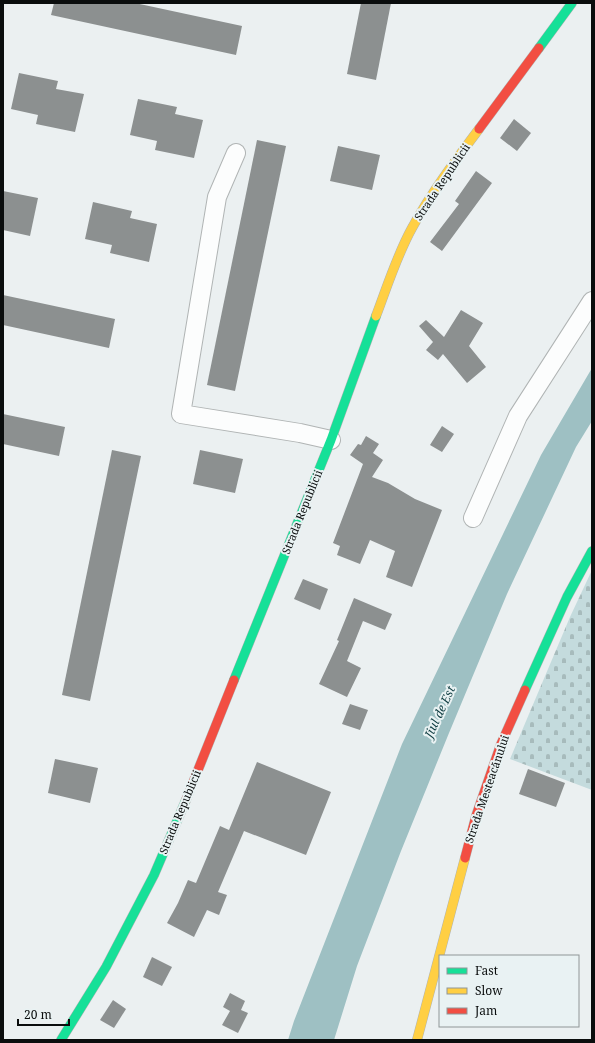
<svg xmlns="http://www.w3.org/2000/svg" width="595" height="1043" font-family="'Noto Serif',serif">
	<defs>
		<pattern id="cemetery-stones" width="16" height="16" patternUnits="userSpaceOnUse"><rect width="16" height="16" fill="#c4dbdd"/><path d="M2 7V4a2 2 0 0 1 4 0v3zM10 15v-3a2 2 0 0 1 4 0v3z" fill="#a7bbbc"/></pattern>
	</defs>
	<rect width="100%" height="100%" fill="#ebf0f1"/>
	<path fill="url(#cemetery-stones)" d="M592,570v220l-82,-31 60,-142z"/>
	<path fill="#9ec0c3" d="M592,368v53l-16,26 -69,147 -58,139 -48,118 -44,115 -23,74h-46l6,-19 108,-277 139,-289z"/>
	<g fill="#8c9090">
		<path d="M54,3h81l107,23 -6,29 -185,-40z"/>
		<path d="M361,3h30l-15,77 -29,-6z"/>
		<path d="M19,73l39,8 -2,8 28,5 -9,38 -39,-8 2,-9 -27,-6z"/>
		<path d="M138,99l39,8 -2,7 28,6 -9,38 -39,-8 2,-9 -27,-6z"/>
		<path d="M514,119l17,14 -14,18 -17,-13z"/>
		<path d="M257,140l29,6 -51,245 -28,-6z"/>
		<path d="M338,146l42,9 -8,35 -42,-9z"/>
		<path d="M476,171l16,12 -50,68 -12,-9 29,-38 -4,-3z"/>
		<path d="M3,191l35,7 -8,38 -27,-6z"/>
		<path d="M93,202l39,9 -2,7 27,6 -8,38 -39,-9 2,-8 -27,-6z"/>
		<path d="M3,295l112,24 -6,29 -106,-23z"/>
		<path d="M461,310l22,13 -14,23 17,21 -19,16 -24,-29 -5,6 -12,-10 7,-8 -14,-16 7,-6 18,17z"/>
		<path d="M3,414l62,13 -6,29 -56,-12z"/>
		<path d="M442,426l12,8 -12,18 -12,-7z"/>
		<path d="M366,436l13,8 -6,9 10,7 -11,17 16,6 27,16 27,11 -30,77 -26,-10 9,-26 -25,-11 -10,24 -23,-9 3,-9 -7,-3 30,-79 -13,-9 8,-11 3,1z"/>
		<path d="M112,450l29,6 -51,245 -28,-6z"/>
		<path d="M200,450l43,9 -8,34 -42,-9z"/>
		<path d="M303,579l25,10 -8,21 -26,-11z"/>
		<path d="M354,598l38,16 -7,16 -22,-9 -16,40 14,7 -14,29 -28,-13 20,-43 -2,-1z"/>
		<path d="M350,704l18,6 -8,20 -18,-6z"/>
		<path d="M55,759l43,9 -8,35 -42,-10z"/>
		<path d="M257,762l74,30 -25,63 -62,-24 -26,61 9,3 -8,20 -12,-5 -13,27 -27,-14 11,-20 10,-23 8,3 24,-57 9,4z"/>
		<path d="M528,769l37,14 -9,24 -37,-13z"/>
		<path d="M152,957l20,10 -10,19 -19,-9z"/>
		<path d="M230,993l15,8 -4,9 7,3 -10,20 -16,-8 8,-14 -7,-4z"/>
		<path d="M113,1000l13,9 -12,19 -14,-8z"/>
	</g>
	<g fill="none" stroke-linecap="round" stroke-linejoin="round">
		<g stroke="#b0b4b4" stroke-width="20">
			<g id="street">
				<path d="M236,153l-19,44 -36,217 119,19 31,7"/>
				<path d="M473,518l45,-102 74,-115"/>
			</g>
		</g>
		<g stroke="#b0b4b4" stroke-width="10">
			<g id="fast">
				<path d="M539,48l33,-45"/>
				<path d="M234,680l97,-240 45,-124"/>
				<path d="M525,690l42,-93 25,-46"/>
				<path d="M61,1040l45,-73 48,-92 32,-75"/>
			</g>
		</g>
		<g stroke="#b0b4b4" stroke-width="10">
			<g id="slow">
				<path d="M376,316c11,-29 21,-61 36,-88 19,-35 43,-67 67,-99"/>
				<path d="M417,1040l48,-182"/>
			</g>
		</g>
		<g stroke="#b0b4b4" stroke-width="10">
			<g id="jam">
				<path d="M479,129l60,-81"/>
				<path d="M186,800l48,-120"/>
				<path d="M465,858l11,-42 25,-72 24,-54"/>
			</g>
		</g>
		<use href="#street" stroke="#fcfdfd" stroke-width="18"/>
		<use href="#fast" stroke="#16e098" stroke-width="9"/>
		<use href="#slow" stroke="#ffcf43" stroke-width="9"/>
		<use href="#jam" stroke="#f24e42" stroke-width="9"/>
	</g>
	<g text-anchor="middle" stroke-width="4" stroke-linejoin="round" paint-order="stroke">
		<g font-size="11" fill="#0a0d0d" stroke="#e9f2f3">
			<text transform="translate(442 182) rotate(-56)" y="4">Strada Republicii</text>
			<text transform="translate(302 512) rotate(-68)" y="4">Strada Republicii</text>
			<text transform="translate(487 789) rotate(-71)" y="4">Strada Mesteacănului</text>
			<text transform="translate(180 812) rotate(-67)" y="4">Strada Republicii</text>
		</g>
		<g font-size="12" font-style="italic" fill="#0e3c40" stroke="#e9f2f3">
			<text transform="translate(440 712) rotate(-65)" y="4">Jiul de Est</text>
		</g>
	</g>
	<rect width="595" height="1043" fill="none" stroke="#0a0d0d" stroke-width="8"/>
	<rect x="439" y="955" width="140" height="72" fill="#e9f2f3" stroke="#909697"/>
	<rect x="447" y="968" width="20" height="6" fill="#16e098" stroke="#909697"/>
	<text x="475" y="975" font-size="12" fill="#0a0d0d">Fast</text>
	<rect x="447" y="988" width="20" height="6" fill="#ffcf43" stroke="#909697"/>
	<text x="475" y="995" font-size="12" fill="#0a0d0d">Slow</text>
	<rect x="447" y="1008" width="20" height="6" fill="#f24e42" stroke="#909697"/>
	<text x="475" y="1015" font-size="12" fill="#0a0d0d">Jam</text>
	<path d="M18 1019v6h51v-6" fill="none" stroke="#0a0d0d" stroke-width="2"/>
	<text x="24" y="1019" font-size="12" fill="#0a0d0d" stroke="#e9f2f3" stroke-width="3" paint-order="stroke">20 m</text>
</svg>
